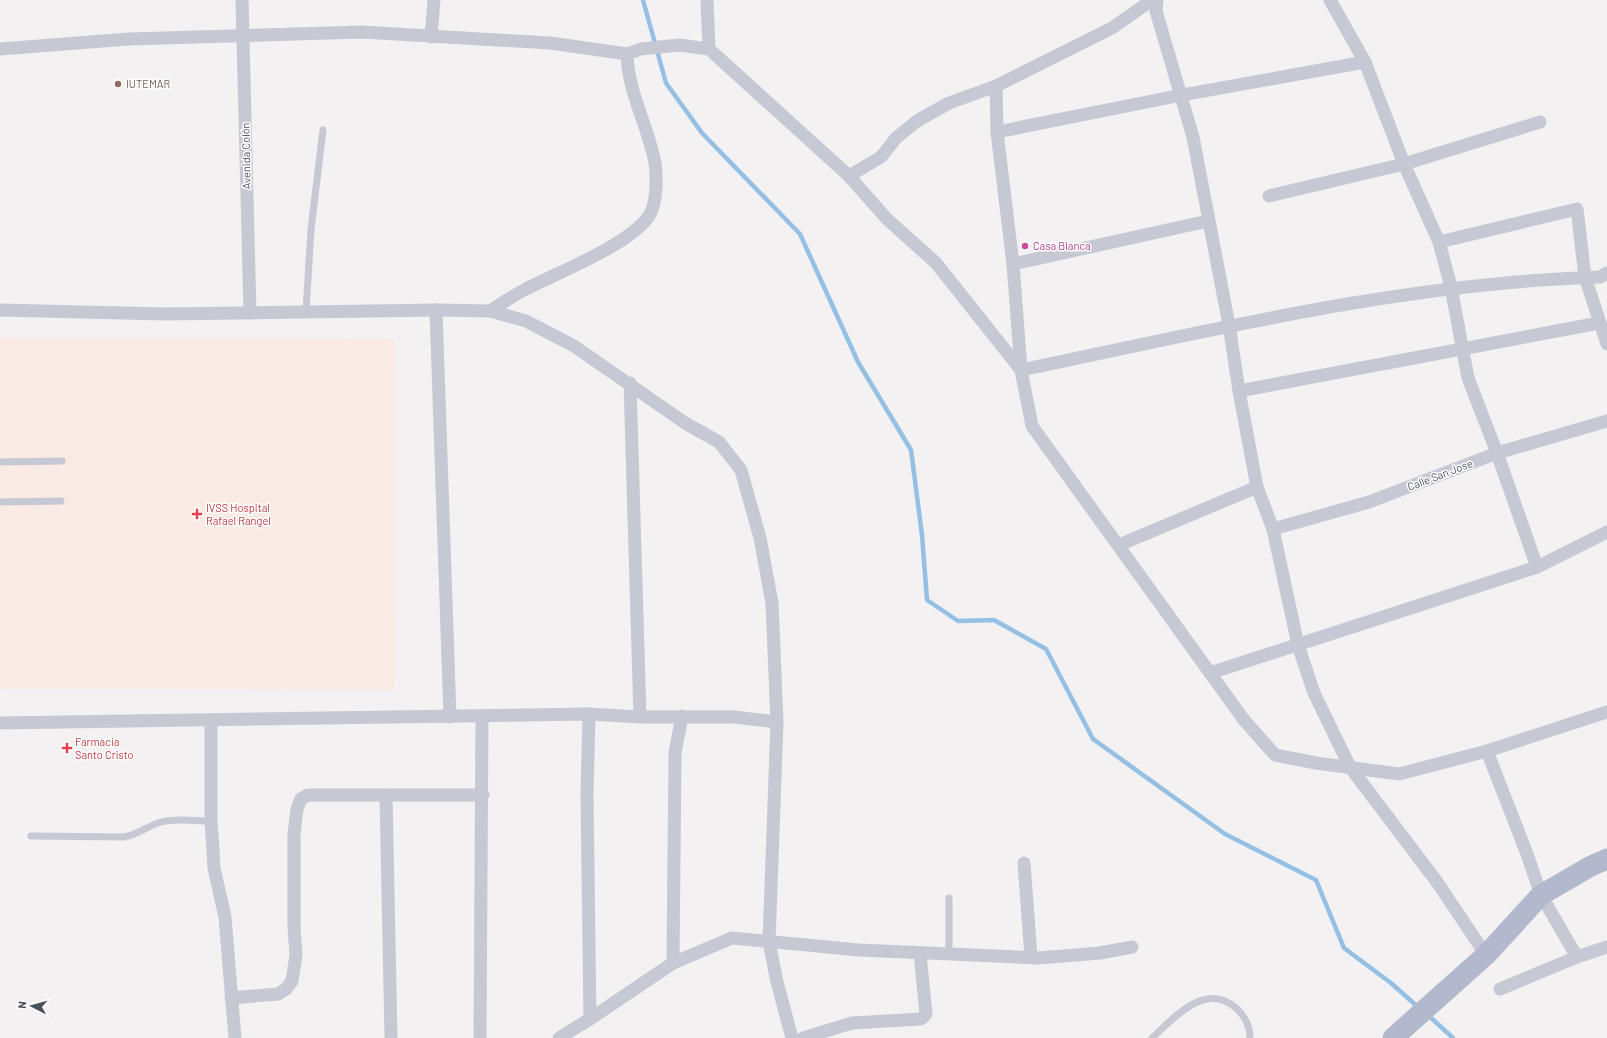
<svg xmlns="http://www.w3.org/2000/svg" width="1607" height="1038" font-family="Barlow,sans-serif">
	<rect width="100%" height="100%" fill="#f3f1f1"/>
	<path fill="#f9ebe4" d="M0,338l395,1 -1,351 -394,-1z"/>
	<g fill="none" stroke-linecap="round" stroke-linejoin="round">
		<g stroke="#96c0e3" stroke-width="4.5">
			<path d="M643,0l23,83 36,50 98,101 58,128 53,88 11,85 5,65 31,21 36,-1 52,29 47,90 132,95 91,46 28,68 47,35 28,25"/>
			<path d="M1428,1015l25,23"/>
		</g>
		<g stroke="#c6c9d3" stroke-width="7">
			<path d="M306,312l5,-83 12,-99"/>
			<path d="M0,462l62,-1"/>
			<path d="M0,502l61,-1"/>
			<path d="M31,836l93,1c14,-2 23,-11 37,-15 15,-4 34,-1 50,-1"/>
			<path d="M949,955v-57"/>
			<path d="M1152,1038c22,-20 53,-57 84,-30 9,8 14,18 14,30"/>
		</g>
		<g stroke="#c6c9d3" stroke-width="13">
			<path d="M242,0l8,313"/>
			<path d="M707,0l2,49"/>
			<path d="M1157,0l-1,11 37,126 36,188 10,66 18,96 16,42 25,116 16,48 36,74 87,115 49,73"/>
			<path d="M1330,0l35,62 39,102 35,78 12,45 17,91 29,75 40,114"/>
			<path d="M431,37l3,-37"/>
			<path d="M0,49l129,-10 233,-7 188,11 77,11 14,-5 38,-4 30,4 140,127 38,43 49,44 85,107 11,56 212,294 31,35 41,8 83,11 88,-23 120,-39"/>
			<path d="M996,86l1,46 16,132 8,106c192,-40 382,-87 579,-93l7,-4"/>
			<path d="M997,132l185,-37 183,-33"/>
			<path d="M849,176l32,-19 15,-19 21,-17 32,-18 47,-17 116,-58 40,-28"/>
			<path d="M1269,196l135,-32 136,-42"/>
			<path d="M1439,242l138,-33 8,68 22,67"/>
			<path d="M1013,264l195,-43"/>
			<path d="M0,310l165,4 271,-4 54,1 36,10 48,25 111,77 34,19 22,28 19,68 12,65 5,119 -8,220 8,40 15,56"/>
			<path d="M436,310l14,407"/>
			<path d="M490,311c12,-8 24,-16 36,-22 33,-17 103,-44 123,-73 8,-12 8,-39 6,-53 -7,-38 -27,-70 -28,-109"/>
			<path d="M630,383l10,334"/>
			<path d="M1239,391l360,-68"/>
			<path d="M1273,529l96,-27 128,-49 110,-32"/>
			<path d="M1119,545l138,-58"/>
			<path d="M1210,673l327,-106 70,-35"/>
			<path d="M589,714l-2,81 3,224"/>
			<path d="M211,721v100l2,29 1,18 11,49 10,121"/>
			<path d="M0,723l589,-9 51,3h94l43,5"/>
			<path d="M1487,751l40,103 14,41 36,62"/>
			<path d="M386,795l5,243"/>
			<path d="M1024,863l7,94"/>
			<path d="M673,963l2,-210 7,-37"/>
			<path d="M1500,989l77,-32 30,-10"/>
			<path d="M231,998l47,-4 8,-5 6,-8 4,-26 -2,-28v-93l3,-25 4,-10 7,-4h175"/>
			<path d="M480,1038l2,-321"/>
			<path d="M559,1038l31,-19 83,-56 59,-25 127,12 179,8 62,-5 32,-6"/>
			<path d="M803,1038l49,-15 69,-4 5,-5 -6,-60"/>
		</g>
		<path stroke="#b3b9cc" stroke-width="21" d="M1393,1038l93,-83 55,-60 50,-29 16,-7"/>
	</g>
	<circle fill="#8d6e63" stroke="#fff" stroke-width="1.5" cx="118" cy="84" r="4"/>
	<circle fill="#d1479c" stroke="#fff" stroke-width="1.5" cx="1025" cy="246" r="4"/>
	<g fill="#e0444e" stroke="#fff" stroke-width="1.5">
		<path d="M195 508h4v4h4v4h-4v4h-4v-4h-4v-4h4z"/>
		<path d="M65 742h4v4h4v4h-4v4h-4v-4h-4v-4h4z"/>
	</g>
	<g text-anchor="middle" stroke-width="3" stroke-linejoin="round" paint-order="stroke">
		<g font-size="11" fill="#785e54" stroke="#fff" text-anchor="start">
			<text x="126" y="88">IUTEMAR</text>
		</g>
		<g font-size="11" fill="#4a4f5c" stroke="#fff">
			<text transform="translate(246 156) rotate(-91)" y="4">Avenida Colón</text>
			<text transform="translate(1440 475) rotate(-21)" y="4">Calle San Jose</text>
		</g>
		<g font-size="11" fill="#b23c85" stroke="#fff" text-anchor="start">
			<text x="1033" y="250">Casa Blanca</text>
		</g>
		<g font-size="11" fill="#be3a42" stroke="#fff" text-anchor="start">
			<text x="206" y="512">IVSS Hospital<tspan x="206" dy="13">Rafael Rangel</tspan></text>
			<text x="75" y="746">Farmacia<tspan x="75" dy="13">Santo Cristo</tspan></text>
		</g>
	</g>
	<g transform="translate(32 1006) rotate(276)" stroke="#ffffff" stroke-width="3" paint-order="stroke">
	<path d="M0-3L7 15L0 10L-7 15Z" fill="#4a4f5c"/>
	<text y="-6" font-size="11" font-weight="bold" text-anchor="middle" fill="#4a4f5c">N</text>
	</g>
</svg>
